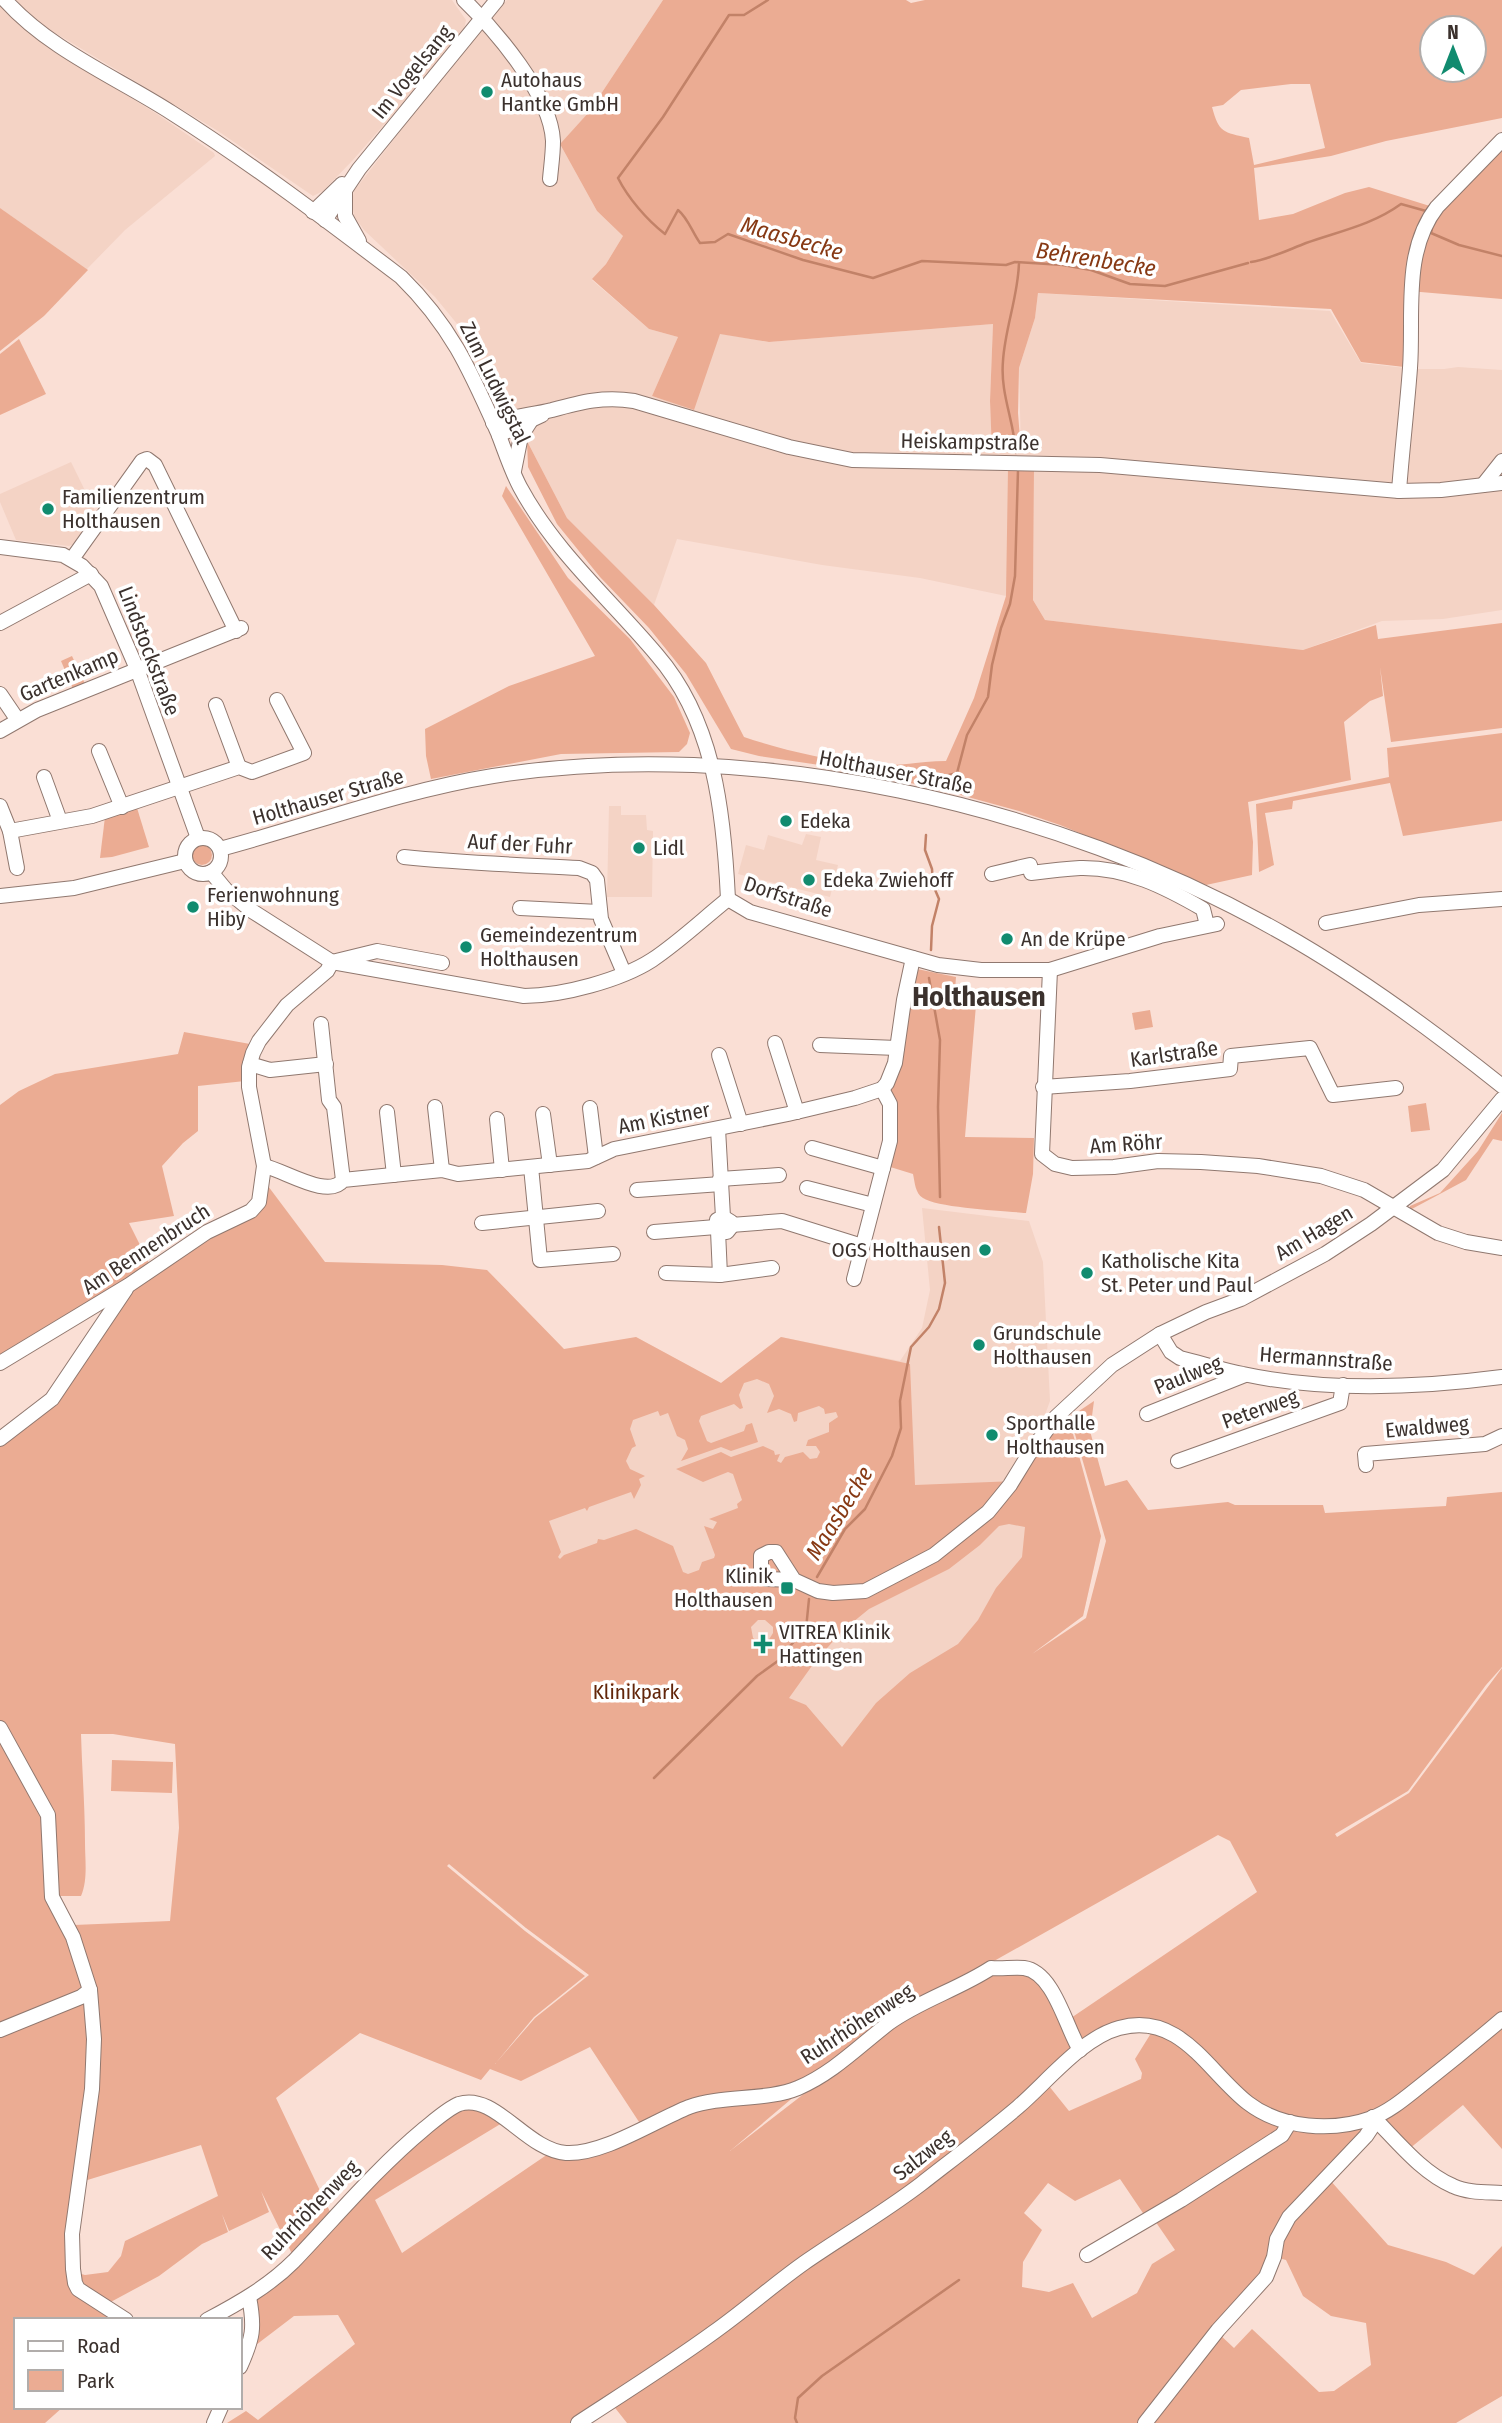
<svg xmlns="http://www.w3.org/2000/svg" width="1502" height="2423" font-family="'Fira Sans Condensed',sans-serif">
	<rect width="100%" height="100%" fill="#fadfd5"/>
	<g fill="#f4d3c5">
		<path d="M15,0h437l14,20 -3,15 -111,126 -29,30 -10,5 -95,-65 -186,-112z"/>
		<path d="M507,0h156l-74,112 -29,32 37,67 26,25 -17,28 -14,16 57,49 29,8 -26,59 42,12 23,-75 52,9 224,-18 -3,77 2,50 29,1 -2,-84 16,-50 3,-25 292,18 31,52 54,6h29l14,-2 44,3v240l-59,9 -61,2 -79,29 -258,-30 -12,-20 1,-131 -28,127 -86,-18 -98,-13 -145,-26 -23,66 -87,-87 -40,-77 -18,-7 -51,-109 -23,-28 -71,-67 -10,-14 -2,-14 2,-11 81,-105z"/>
		<path d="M0,6l30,27 23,17 104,64 57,39 1,3 -90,74 -39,40 -86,-62z"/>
		<path d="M71,462l26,53 -23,29 -5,2 -53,-6 -16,-38v-8z"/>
		<path d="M609,806h12v9h25l1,15 6,1 -1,66h-45z"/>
		<path d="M806,834l15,3 -5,23 22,5 -8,32 -92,-23 8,-29 18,5 4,-15 34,10z"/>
		<path d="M922,1208l107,13 14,41 7,139 -8,22 -34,58 93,55 -18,80 -151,109 -406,203 -77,-64 -39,-337 226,-190 85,46 60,-46 119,24 22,-33 8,-38z"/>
	</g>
	<g fill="#ebac93" fill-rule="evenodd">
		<path d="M663,0h243l5,3 14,-3h577v118l-116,23 -55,15 -77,12 5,52 34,-6 52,-21 24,-6 64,20 69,-63v155l-93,-8 -5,76 -43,-5 -30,-53 -293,-16 -3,25 -16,50 -1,45 3,39h-29l-2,-51 3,-77 -224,18 -49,-8 -26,76 -42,-14 26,-59 -29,-8 -57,-50 14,-15 17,-28 -26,-25 -37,-67 29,-32zM1432,28h42v42h-42zM1291,84h19l15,64 -71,17 -5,-27c-26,-6 -30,-5 -37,-31l11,-2 18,-15z"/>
		<path d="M0,208l88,62 -44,46 -44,35z"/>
		<path d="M19,339l27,55 -46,21v-61z"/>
		<path d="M527,441l40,77 87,87 52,58 38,74c42,14 104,29 148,28 19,-1 36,-4 54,-4l28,-63 32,-102 2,-127h26l-1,131 12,20 258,30 73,-25 2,14 124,-16v105l-111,14 -11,-75 3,29 -13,5 -26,21 7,58 -103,22 5,40 -1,33 -46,10 -146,-60 -41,-14 -73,-20 -93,-21 -94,-14 -28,-7 -45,-75 -37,-46 -49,-51 -43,-53 -29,-57z"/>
		<path d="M506,486l62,92 62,61 44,58 16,36 -3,11 -8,8 -118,2 -130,25 -5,-23 -1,-27 84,-43 86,-30 -93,-160z"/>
		<path d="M72,656l13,28 -12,5 -12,-28z"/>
		<path d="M1502,733v88l-99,15 -13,-53 -97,18 -1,8 -27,4 9,52 -15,7 -3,-68 133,-27 -2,-29z"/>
		<path d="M137,808l12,39 -37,10 -12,1 5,-41z"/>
		<circle cx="202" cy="855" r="10"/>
		<path d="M917,969l39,8 -1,13 22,3 -12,144 69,1 -1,36 -7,39c-20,-2 -89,-5 -103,-15 -8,-5 -8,-15 -10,-24l-26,-8 2,-78z"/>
		<path d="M1150,1010l3,17 -18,3 -3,-17z"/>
		<path d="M184,1032l66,12 -5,37 -47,5v45l-15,12 -21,23 12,50 -45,7 22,44 -151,93v-255l19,-14 36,-17 123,-20z"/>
		<path d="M1426,1103l4,27 -19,2 -3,-26z"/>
		<path d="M1502,1113v28l-9,-2 -27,41 -56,30v-4l30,-13 38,-42z"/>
		<path d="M268,1186l57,76 117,3 45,5 77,79 72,-12 85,46 60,-46 129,27 5,121 101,-4 31,-52 20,-17 34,124 -18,80 -51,38 54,-36 20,-77 -36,-124 24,-16 -4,30 15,55 22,-6 21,30 80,-8 7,3h88l2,8 121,-7 1,-9 55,-5v175l-16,18 -78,106 -73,43 2,3 72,-44 93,-125v348l-114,94c-30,16 -66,13 -99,8l-5,6 -2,10 -135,85 -27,-40 -45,22 -27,-18 -24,30 18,17 -19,32 -1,25 27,5 24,-9 19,35 45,-25 15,-29 23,-14 -22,-32 145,-92 24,3 47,-6 -18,27 -68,72 -8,15 -3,20 -8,19 -49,53 -46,62 3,1 46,-59 16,15 18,-19 67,63 15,-1 37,-26 -5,-42 -35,-7 -28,-20 -17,-36 -11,-3c8,-40 27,-51 54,-78l59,66 58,17 28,13 28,-29v150l-46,27h-829l-15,-19 341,-242 96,-76 20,25 72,-32 1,-6 -7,-14 18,-29c30,10 44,27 67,49l10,-1c-43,-54 -89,-75 -151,-34l-11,-24 189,-128 -27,-51 -12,-6 -320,180 -76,58 -92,78 172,-133 84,-46 39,-1 11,6 9,8 13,23 17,42 -59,55 -36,28 -99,73 -309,217h-345l19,-12 12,9 97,-76 -17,-29 -44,1 -42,32 -1,-51 44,-33 98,-107 75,-61 29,16 10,8 -132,80 27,53 149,-101 29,2 43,-15 18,-14 -51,-78 -69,34 -31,-12 -9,11 -121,-47 -84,65 56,118 -38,42 -33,-67 8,21 -40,19 -7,-17 6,18 -26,12 -43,32 -52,28 -29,-17 -4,-15 11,3 23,-3 13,-16 4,-15 93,-45 -17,-51 -120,37 14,-93v-50l-2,-50 -19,-64 96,-4 9,-93 -4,-84 -62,-10h-32c1,36 4,73 4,109 0,17 3,37 -4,53h-25l-3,-7 -1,-14v-54l-52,-95v-291l63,-43 67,-102 79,-56 45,-22 7,-9zM757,1379l12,5 5,12 -7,17 12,-4 12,5 3,8 3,-1 1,-8 21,-7 5,3 1,5 11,-2 2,5 -9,6v9l-21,8 -2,6h10l4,6 -3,6 -7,1 -7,-7 -18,5 -4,6 -4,-2 3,-7 -5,1 -1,-4 -11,-5 -32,11 -10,-5 -45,17 27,13 25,-10 5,2 9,26 -5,4 1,4 -29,11 8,3 -4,7 -9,-3 11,29 -1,3 -12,4 -3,8 -11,4 -5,-2 -10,-26 -37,-17 -32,11 -6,-1 -1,4 -33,12 -4,4 -2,-2 3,-5 -12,-31 36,-13 2,3 2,-4 42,-15 3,7 7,-14 -2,-6 6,-3 -15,-7 -4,-8 6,-13 4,-2 -6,-17 3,-9 25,-9 2,5 8,-3 9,23 8,4 3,9 -7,12 40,-14 10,4 27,-9 -6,-19 -6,2 -2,6 -33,12 -4,-2 -8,-20 2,-5 33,-12 6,5 3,-1 -4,-13 5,-12zM1009,1524l16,3 -3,30 -26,31 -18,32 -20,24 -48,29 -34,30 -34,44 -36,-42 -17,-7 25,-35 28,-32 27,-22 80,-40 31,-24 19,-19zM758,1620h7l8,7v6l-5,8 -10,1 -5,-4 -2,-11zM449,1864l77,64 63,47 -54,43 -40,46 39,-47 51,-41 -60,-45 -78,-65z"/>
		<path d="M0,1739l43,70 5,81 39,95 4,53 -21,235 53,47h-107v87h47l-18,16h-45z"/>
		<path d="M112,1760l61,2 -1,31 -61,-2z"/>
		<path d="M1502,2025v124l-39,-44 -54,44 -26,-29z"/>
	</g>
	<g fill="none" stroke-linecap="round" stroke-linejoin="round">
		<g stroke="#c28268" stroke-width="2.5">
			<path d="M768,0l-24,15h-15l-66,102 -45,61c10,20 29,42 47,56l13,-24c10,8 14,22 22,33l15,-1 13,-8 75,26 70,18 49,-17 84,4 9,-3 48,3 28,5 39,14 35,2 83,-23"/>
			<path d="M1432,228l-1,5 28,12 43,11"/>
			<path d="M1251,262c19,-3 37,-12 55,-19 34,-12 66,-18 95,-39l25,7"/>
			<path d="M1016,453c-2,-32 -16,-60 -13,-92 2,-33 15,-64 16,-98"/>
			<path d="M935,786l2,-8 20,-5 10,-38 21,-38 4,-32 9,-37 9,-24 5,-28 3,-106"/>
			<path d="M926,835l-1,15 7,19 1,16 6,14 -7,27 -1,24"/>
			<path d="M929,978l11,62 -2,67 2,90"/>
			<path d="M817,1577l28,-48 20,-20 27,-53 9,-28 -1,-27 11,-54 18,-20 10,-18 6,-26 -6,-56"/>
			<path d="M789,1647l17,-18 3,-30"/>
			<path d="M654,1778l103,-102 25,-18"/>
			<path d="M797,2423l-2,-5 3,-20 24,-22 137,-96"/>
		</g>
		<g stroke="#90786f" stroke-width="16">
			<g id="minor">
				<path d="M5,0c45,50 111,77 167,113 79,50 154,107 229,164 50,49 69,93 97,156 7,18 13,37 22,54 35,65 90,112 137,168 58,67 67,160 71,244"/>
				<path d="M464,0c32,31 87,95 89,141 0,13 -2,26 -3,38"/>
				<path d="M345,192v24l14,25"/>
				<path d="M313,212l29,-28"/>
				<path d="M325,220l34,-51 138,-169"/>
				<path d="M493,423c21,-7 39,-8 59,-13 29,-8 52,-14 82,-9l155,46 63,13 248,5 299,26 42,-1 61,-7"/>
				<path d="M499,435l43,-20"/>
				<path d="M514,471l7,-35 9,-14"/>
				<path d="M1483,485l19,-24"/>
				<path d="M1399,491c3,-41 8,-82 11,-123 4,-53 -8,-116 27,-161l65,-67"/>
				<path d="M0,547l63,8 19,11 19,20 36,83 61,169"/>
				<path d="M72,559l70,-98 5,-2 8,6 81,166"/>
				<path d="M0,623l91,-49"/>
				<path d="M0,694l17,25"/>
				<path d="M216,705l23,62"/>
				<path d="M0,731l37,-21 204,-82"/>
				<path d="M99,751l23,56"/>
				<path d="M44,777l16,44"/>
				<path d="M0,806l10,25 82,-15 147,-49 13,5 52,-19 -27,-53"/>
				<path d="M10,831l7,37"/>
				<circle cx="203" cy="856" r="18"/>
				<path d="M220,849c90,-24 180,-58 273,-73 259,-41 562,28 789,157 78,44 150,97 220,153"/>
				<path d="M404,857c58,6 117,8 175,11l13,5 5,7 4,39 23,54"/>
				<path d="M211,872l15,18 26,21 80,51 192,34c38,0 97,-16 128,-36 27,-18 51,-41 76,-61"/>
				<path d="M992,874l38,-9 1,8c16,-2 33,-4 49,-5 46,-1 85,19 123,41l4,16"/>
				<path d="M0,896l74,-8 111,-27"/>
				<path d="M728,899l22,13 188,53 43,5h69l110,-34 57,-12"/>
				<path d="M520,908l79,4"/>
				<path d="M1326,923l93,-18 83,-6"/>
				<path d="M1050,970l-8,184 13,10 17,4 42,-1 44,-6 43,1 57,4 63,10 43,14 74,43 28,9 36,6"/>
				<path d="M321,1024l8,76 5,7 9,73"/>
				<path d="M775,1043l22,69"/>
				<path d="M820,1045l77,3"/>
				<path d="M719,1055l22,69"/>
				<path d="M250,1064l20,6 56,-6"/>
				<path d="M1043,1087l87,-6 100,-12 1,-13 79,-8 23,47 63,-7"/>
				<path d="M435,1107l7,63"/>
				<path d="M590,1108l6,49"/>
				<path d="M387,1112l7,63"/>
				<path d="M543,1114l7,51"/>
				<path d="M497,1119l5,51"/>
				<path d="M718,1129l5,88 -6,3 -1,7 4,5h7l4,-5v-5l-8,-5"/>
				<path d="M812,1148l71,20"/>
				<path d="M264,1166c20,4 65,34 79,14l99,-10 16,4 130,-13 26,-12 174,-35 67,-16 27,-9 5,-6 8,-20 9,-63 9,-42"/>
				<path d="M531,1167l9,93 73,-6"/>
				<path d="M720,1179l59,-4"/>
				<path d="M807,1188l66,17"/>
				<path d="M637,1190l84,-6"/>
				<path d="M482,1223l116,-12"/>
				<path d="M731,1225l51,-4 80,25"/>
				<path d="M718,1231l2,44"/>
				<path d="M654,1232l62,-5"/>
				<path d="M666,1273l54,2 52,-7"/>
				<path d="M854,1279l36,-138v-37l-8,-15"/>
				<path d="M1160,1334l11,18 9,6c21,5 42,12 63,16 84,18 175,14 259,3"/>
				<path d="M0,1363l129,-78 78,-53 44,-21 8,-9 5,-36 -15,-79v-20l4,-14 6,-12 28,-36 40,-34 5,-9 45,-11 65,12"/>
				<path d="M1147,1414l98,-39"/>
				<path d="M0,1439l52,-40 74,-110"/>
				<path d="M1178,1461l162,-58 3,-18"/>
				<path d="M1366,1465l-1,-11 120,-10 17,-8"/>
				<path d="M794,1580l-18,-28h-7l-8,4v16l6,7 27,1 24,11 15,2 32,-2 69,-36 54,-43 22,-27 19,-31 27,-37 56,-52 48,-31 46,-22 35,-13 84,-45 46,-30 72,-54 59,-71"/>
				<path d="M0,1728l48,87 4,82 21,40 17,53 4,49 -2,50 -20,145 1,35 2,14 3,6 48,31"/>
				<path d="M0,2030l81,-33 9,-7"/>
				<path d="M1373,2117c24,24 49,56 80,69 15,7 33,6 49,7"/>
				<path d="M1087,2255l94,-55 101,-65 8,-13"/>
				<path d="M207,2320c32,-17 62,-34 87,-59 43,-45 82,-92 130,-132 10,-8 23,-20 35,-25 36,-12 67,46 107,49 37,2 88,-32 123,-46 33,-12 78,-6 109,-19 35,-15 61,-42 91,-65 30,-22 70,-34 102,-55 11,1 22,-1 33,0 30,4 42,60 56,82"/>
				<path d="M240,2367c13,-29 15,-39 9,-70"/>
				<path d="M214,2423l7,-16"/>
				<path d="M578,2423c46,-30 92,-59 136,-91 31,-22 59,-47 90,-69 39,-27 79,-50 117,-79 32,-25 65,-50 97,-77 29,-25 64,-69 101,-79 61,-17 89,44 129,75 34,26 85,29 124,15 18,-7 33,-20 47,-31 28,-22 56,-45 83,-68"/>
				<path d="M1145,2423l73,-93 48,-53 8,-20 3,-18 12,-22 77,-81 6,-9 1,-10"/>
			</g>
		</g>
		<use href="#minor" stroke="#fff" stroke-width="14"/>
	</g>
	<g fill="#118b6f" stroke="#fff" stroke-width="2.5">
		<circle cx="487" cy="92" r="7"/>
		<circle cx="48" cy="509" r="7"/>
		<circle cx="786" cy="821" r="7"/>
		<circle cx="639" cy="848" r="7"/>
		<circle cx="809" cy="880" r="7"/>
		<circle cx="193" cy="907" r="7"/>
		<circle cx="1007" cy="939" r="7"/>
		<circle cx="466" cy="947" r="7"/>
		<circle cx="985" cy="1250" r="7"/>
		<circle cx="1087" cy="1273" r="7"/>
		<circle cx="979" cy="1345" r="7"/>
		<circle cx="992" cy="1435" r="7"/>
		<rect x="780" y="1581" width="14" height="14" rx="3.5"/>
		<path d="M759.5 1633.5h7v7h7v7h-7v7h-7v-7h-7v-7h7z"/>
	</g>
	<g text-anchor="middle" stroke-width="7" stroke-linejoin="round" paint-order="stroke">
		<g font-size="21" fill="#3b312d" stroke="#fff">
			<text transform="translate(412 72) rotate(-51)" y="7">Im Vogelsang</text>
			<text transform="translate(495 383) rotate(64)" y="7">Zum Ludwigstal</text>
			<text transform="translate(970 442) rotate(1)" y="7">Heiskampstraße</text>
			<text transform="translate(149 651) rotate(69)" y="7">Lindstockstraße</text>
			<text transform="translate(69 675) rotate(-23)" y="7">Gartenkamp</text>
			<text transform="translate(896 772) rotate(11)" y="7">Holthauser Straße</text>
			<text transform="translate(328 797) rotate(-16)" y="7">Holthauser Straße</text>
			<text transform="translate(520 844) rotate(3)" y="7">Auf der Fuhr</text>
			<text transform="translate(788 897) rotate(18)" y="7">Dorfstraße</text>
			<text transform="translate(1174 1054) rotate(-8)" y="7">Karlstraße</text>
			<text transform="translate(664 1118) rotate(-11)" y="7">Am Kistner</text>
			<text transform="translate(1126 1144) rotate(-4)" y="7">Am Röhr</text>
			<text transform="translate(1314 1233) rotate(-31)" y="7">Am Hagen</text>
			<text transform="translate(146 1249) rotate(-33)" y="7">Am Bennenbruch</text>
			<text transform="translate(1326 1359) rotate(4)" y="7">Hermannstraße</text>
			<text transform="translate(1188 1375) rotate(-22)" y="7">Paulweg</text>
			<text transform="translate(1260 1409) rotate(-20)" y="7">Peterweg</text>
			<text transform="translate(1427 1427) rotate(-5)" y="7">Ewaldweg</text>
			<text transform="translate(857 2024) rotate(-33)" y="7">Ruhrhöhenweg</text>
			<text transform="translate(923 2155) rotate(-38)" y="7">Salzweg</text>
			<text transform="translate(310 2210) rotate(-46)" y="7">Ruhrhöhenweg</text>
		</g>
		<g font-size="21" fill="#3b312d" stroke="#fff" text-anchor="start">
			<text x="501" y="87">Autohaus<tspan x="501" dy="24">Hantke GmbH</tspan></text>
			<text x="62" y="504">Familienzentrum<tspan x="62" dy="24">Holthausen</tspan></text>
			<text x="800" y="828">Edeka</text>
			<text x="653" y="855">Lidl</text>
			<text x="823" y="887">Edeka Zwiehoff</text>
			<text x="207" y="902">Ferienwohnung<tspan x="207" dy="24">Hiby</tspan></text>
			<text x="480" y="942">Gemeindezentrum<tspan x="480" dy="24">Holthausen</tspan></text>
			<text x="1021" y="946">An de Krüpe</text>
			<text x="971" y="1257" text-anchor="end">OGS Holthausen</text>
			<text x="1101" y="1268">Katholische Kita<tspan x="1101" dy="24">St. Peter und Paul</tspan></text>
			<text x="993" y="1340">Grundschule<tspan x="993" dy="24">Holthausen</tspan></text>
			<text x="1006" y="1430">Sporthalle<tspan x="1006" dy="24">Holthausen</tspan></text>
			<text x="773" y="1583" text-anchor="end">Klinik<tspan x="773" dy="24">Holthausen</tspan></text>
			<text x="779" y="1639">VITREA Klinik<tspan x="779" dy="24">Hattingen</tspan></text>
		</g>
		<g font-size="21" fill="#62260a" stroke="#fff">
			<text x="636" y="1699">Klinikpark</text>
		</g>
		<g font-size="23" font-style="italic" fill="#873914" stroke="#fff">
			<text transform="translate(792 238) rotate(16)" y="8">Maasbecke</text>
			<text transform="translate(1096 259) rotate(9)" y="8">Behrenbecke</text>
			<text transform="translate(839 1513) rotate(-58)" y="8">Maasbecke</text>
		</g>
		<g font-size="28" font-weight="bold" fill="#3b312d" stroke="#fff">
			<text x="979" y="1006">Holthausen</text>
		</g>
	</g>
	<rect x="14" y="2318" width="228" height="91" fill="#ffffff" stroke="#b1adab" stroke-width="2"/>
	<rect x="28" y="2341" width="35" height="10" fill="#ffffff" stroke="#b1adab" stroke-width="2"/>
	<text x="77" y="2353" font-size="21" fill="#3b312d">Road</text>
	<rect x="28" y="2370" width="35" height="21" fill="#ebac93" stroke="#b1adab" stroke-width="2"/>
	<text x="77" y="2388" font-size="21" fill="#3b312d">Park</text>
	<g transform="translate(1453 49)"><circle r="33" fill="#ffffff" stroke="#b1adab" stroke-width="2"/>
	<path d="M0-5L12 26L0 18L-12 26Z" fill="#118b6f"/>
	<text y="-10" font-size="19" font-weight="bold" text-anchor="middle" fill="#3b312d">N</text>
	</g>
</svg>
